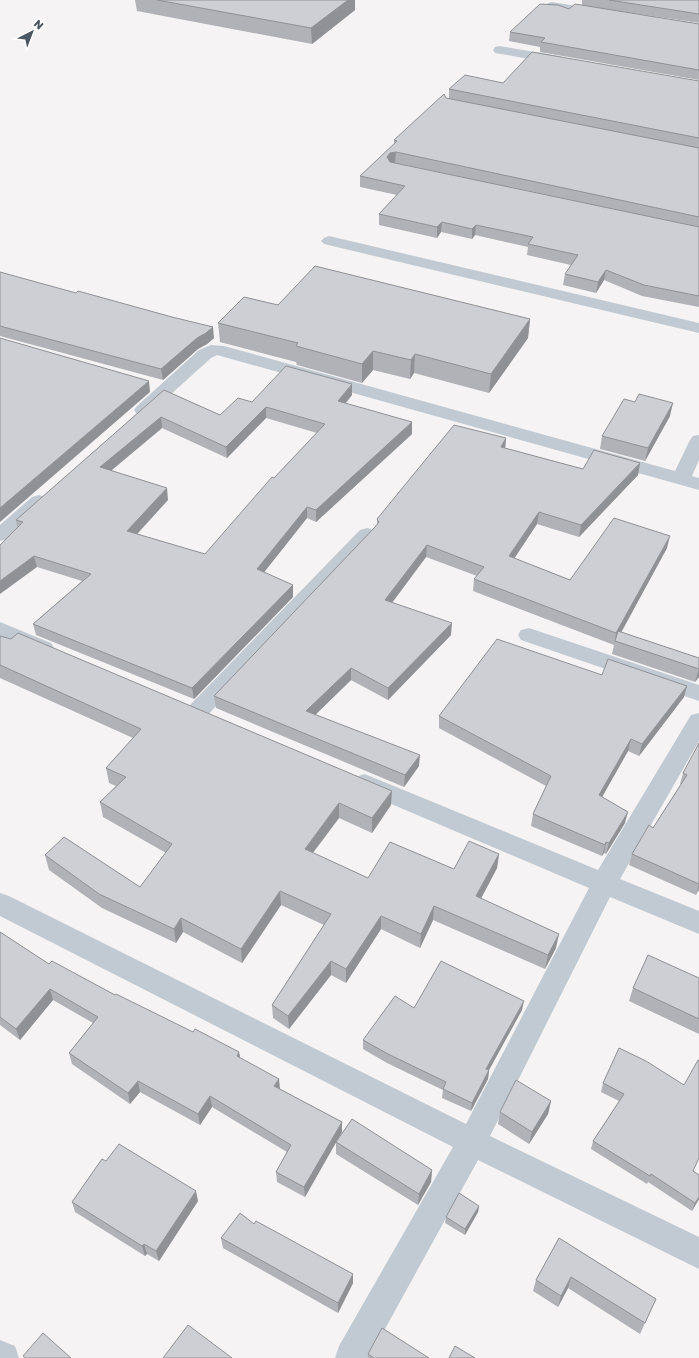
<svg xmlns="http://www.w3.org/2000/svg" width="699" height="1358" font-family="'Golos Text',sans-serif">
	<rect width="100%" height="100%" fill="#f5f3f3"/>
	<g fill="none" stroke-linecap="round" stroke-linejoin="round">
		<g fill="#c1cad2" fill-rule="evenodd">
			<path d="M552,2l48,8 4,1 2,2 -2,2 -4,1 -52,-9 -2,-2 2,-2z"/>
			<path d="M499,46l60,10 4,1 2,3 -2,3 -4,1 -64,-11 -2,-3 2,-3z"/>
			<path d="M329,236l370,87v10l-375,-89 -3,-3 3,-3z"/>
			<path d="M211,345l13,1 451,125 15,-31 3,-4 6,-1v25l-7,16 7,2v12l-482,-135 -6,3 -62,56 -6,1 -6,-1 -3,-4 3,-4 62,-56z"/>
			<path d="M39,495l7,2 3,4 -3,4 -39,34 -7,2v-16l32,-28z"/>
			<path d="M367,528l7,2 3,4 -3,4 -169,180 -8,2 -8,-2 -3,-6 3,-6 171,-176z"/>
			<path d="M0,622l51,21 3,5 -3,5 -8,3 -8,-3 -35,-15z"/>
			<path d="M529,628l170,57v16l-178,-61 -3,-5 3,-5z"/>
			<path d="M699,713v28l-79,138 79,32v23l-89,-37 -120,239 209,101v32l-221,-109 -109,198h-34l4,-12 114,-199 -453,-231v-23l9,3 457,228 123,-236 -233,-99 -4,-6 4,-6 8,-3 8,3 226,93 93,-155z"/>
			<path d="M0,1340l15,6 4,12h-19z"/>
		</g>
	</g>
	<g fill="#b0b2b7" fill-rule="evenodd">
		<path d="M135,0h220v10l-43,34 -175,-33z"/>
		<path d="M582,0h117v23l-86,-13 86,14v56l-159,-28v-5l-31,-6 1,-9 59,-23 13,-4z"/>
		<path d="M699,81v226l-57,-11 -38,-16 -8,13 -33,-8 2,-11 6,-9 -44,-10 1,-8 -53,-12 -3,4 -31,-7 -4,6 -58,-13v-11l18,-19 -37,-8v-11l34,-32v-4l52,-42 3,1v-10l54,-6zM394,163h1l177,37z"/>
		<path d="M0,272l214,66 -7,6 -9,5 -35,31 -163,-44z"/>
		<path d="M278,305l252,14 -2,19 -39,55 -75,-20 -4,6 -37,-9 -11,13 -65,-18 -1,-3 -76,-20 -2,-19z"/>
		<path d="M164,390l56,25 32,-13 100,-7 -6,8 66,31 -96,88 -9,-4 -43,54 29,25 -99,102 -158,-64 -3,-11 49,-43 -45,-14 -20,-39 -1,-8zM266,418l51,15 -43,45 -69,76 -69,-20 32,-34 -57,-29 51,-43 65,30z"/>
		<path d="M670,416l-25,45 -45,-12 2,-13z"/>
		<path d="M506,438l-1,10 78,21 57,-6 -2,12 -59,62 -42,-13 -23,34 56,22 97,-32 -46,84 78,26v19l-4,5 -83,-28 2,-9 -141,-54 1,-12 3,-3 -51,-19 -34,46 59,32 -63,65 -37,-20 -36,35 104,51 -15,21 -188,-79 -2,-12 161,-169 2,-2v-6z"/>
		<path d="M0,636l391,169 -19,28 -33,-15 -26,35 55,25 86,-9 45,-15 -2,14 -16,30 75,50 -11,21 -112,-49 -13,28 -39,-19 -35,54 -15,-8 -42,54 -16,-11 -1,-13 52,-80 -43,-20 -39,58 -59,-31 -7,11 -74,-35 -53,-38 -4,-15 95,32 26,-34 -63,-36 -3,-15 16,-16 -7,-3 -3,-15 27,-30 -133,-60z"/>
		<path d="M602,675l82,22 -45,59 -11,-5 -26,46 23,26 -19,31 -2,-1 -2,3 -71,-30 2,-12 13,-28 -107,-58v-12z"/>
		<path d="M699,743v149l-1,-1 -2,4 -67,-30 3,-11 21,-26 28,-44h-1l3,-11z"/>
		<path d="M0,932l49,32 144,68 46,20 1,6 40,31 62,33v10l-5,8 95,30 -1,12 -13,23 -82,-51v-12l-31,55 -28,-15 -1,-10 11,-20 -75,-45 -12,18 -60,-33 -10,12 -58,-40 -3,-11 24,-30 -40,-23 -33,40 -20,-15z"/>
		<path d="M699,978v56l-70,-33 4,-13z"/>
		<path d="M414,1008l108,2 -33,60 -1,9 -17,32 -29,-13 1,-8 -56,-27 -24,-14v-9z"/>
		<path d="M619,1048l74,123 6,4v24l-7,12 -44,-29 -1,2 -56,-35 2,-8 26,-40 -18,-9 2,-9z"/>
		<path d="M551,1101l-3,13 -19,30 -31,-20 2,-12z"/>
		<path d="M106,1161l92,40 -39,60 -12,-7 -2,2 -70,-44 -3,-10z"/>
		<path d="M479,1206l-1,6 -13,23 -20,-12 1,-6z"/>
		<path d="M254,1224l99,59 -15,30 -115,-65 -2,-10z"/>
		<path d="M559,1238l97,61 -16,35 -72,-46 -10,19 -25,-16 3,-11z"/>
		<path d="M368,1354l61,4h-61z"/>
	</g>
	<g fill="#909195">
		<path d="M348,0h7v10l-43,34 -1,-16z"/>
		<path d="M396,152l-1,11 -5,1 -3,-7 3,-4z"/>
		<path d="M442,222l-1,10 -4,6v-11z"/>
		<path d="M476,225l-1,10 -3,4v-10z"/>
		<path d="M606,270l-2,10 -8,13 2,-11z"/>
		<path d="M530,319l-2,19 -39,55 2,-19z"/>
		<path d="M213,327l1,11 -7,6 -9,5 -35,31 -2,-11 36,-31z"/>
		<path d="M373,351v19l-11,13v-19z"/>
		<path d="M415,354l-1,19 -4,6 1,-19z"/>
		<path d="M149,381l1,11 -150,130v-14z"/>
		<path d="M352,384v11l-14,17v-11z"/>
		<path d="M673,403l-3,13 -25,45 3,-13z"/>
		<path d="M266,407v11l-39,40 -1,-11z"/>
		<path d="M161,417l1,11 -60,50 -2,-11z"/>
		<path d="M412,422v12l-96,88v-12z"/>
		<path d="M506,438l-1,12 -4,-3z"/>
		<path d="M640,463l-2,12 -59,62 2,-12z"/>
		<path d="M167,488l1,12 -39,43 -2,-12z"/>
		<path d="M307,507v11l-49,62 -1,-11z"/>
		<path d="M539,512l-2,12 -29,44 1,-12z"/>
		<path d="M670,536l-3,12 -51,94 -1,-1 1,-8z"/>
		<path d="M427,545l-1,12 -41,55v-12z"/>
		<path d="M34,556l3,11 -37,27v-13z"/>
		<path d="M293,585v12l-99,102 -2,-11z"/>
		<path d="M452,623l-1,12 -63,65v-12z"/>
		<path d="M351,668v12l-44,43 -1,-12z"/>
		<path d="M699,669v8l-4,5z"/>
		<path d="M687,686l-3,11 -45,59 3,-12z"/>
		<path d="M631,739l-3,12 -31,55 2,-11z"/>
		<path d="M420,755l-1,11 -15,21 1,-12z"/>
		<path d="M392,791l-1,14 -19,28v-15z"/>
		<path d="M339,803v15l-34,45v-14z"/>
		<path d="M628,812l-3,11 -19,31 3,-11z"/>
		<path d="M606,842l-2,11 -2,3 3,-11z"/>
		<path d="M499,854l-2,14 -22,42 1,-14z"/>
		<path d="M699,884v3l-3,8z"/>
		<path d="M280,891l1,14 -39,58 -1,-14z"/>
		<path d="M434,906l-1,14 -13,28 1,-14z"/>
		<path d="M381,916v13l-35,54v-14z"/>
		<path d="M181,918l2,14 -7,11 -2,-14z"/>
		<path d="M559,934l-3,14 -11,21 3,-14z"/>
		<path d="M331,961v14l-42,54 -1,-13z"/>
		<path d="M50,989l3,11 -33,40 -4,-11z"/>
		<path d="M524,1001l-2,9 -33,60 -1,9 -17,32 1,-8 14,-34z"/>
		<path d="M239,1052l2,11 -4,-7z"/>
		<path d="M279,1079l1,10 -6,-3z"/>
		<path d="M138,1081l2,11 -10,12 -2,-11z"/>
		<path d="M210,1096l2,11 -12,18 -2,-11z"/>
		<path d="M551,1101l-3,13 -19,30 3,-12z"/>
		<path d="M342,1122v10l-37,65 -1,-10z"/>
		<path d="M432,1170l-1,12 -13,23 1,-11z"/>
		<path d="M196,1191l2,10 -39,60 -3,-10z"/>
		<path d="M699,1197v2l-7,12 3,-8z"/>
		<path d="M479,1206l-1,6 -13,23v-6z"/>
		<path d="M144,1244l3,10 -2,2 -3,-10z"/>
		<path d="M353,1274v9l-15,30v-10z"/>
		<path d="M571,1277l-3,11 -10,19 3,-11z"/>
	</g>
	<g fill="#cdcfd5" stroke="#909195" fill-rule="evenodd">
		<path d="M157,0h191l-37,28z"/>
		<path d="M609,0h90v14z"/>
		<path d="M540,4l18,1 11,4 6,-5 124,20v46l-158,-28 4,-4 -35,-6z"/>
		<path d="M532,52l167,29v57l-250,-49 16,-14 38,8z"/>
		<path d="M444,94l2,4 253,50v69l-303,-65 -6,1 -3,4 3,5 309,65v69l-55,-11 -38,-15 -8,12 -33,-8 13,-19 -50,-11 5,-7 -57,-12 -4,4 -30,-7 -5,5 -58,-13 26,-28 -45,-10 37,-35 -3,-1z"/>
		<path d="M315,266l215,53 -39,55 -76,-20 -4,6 -38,-9 -11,13 -66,-18 2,-3 -80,-20 26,-26 34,8z"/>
		<path d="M0,272l76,21 2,-2 94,26 41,10 -7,6 -9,5 -36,31 -161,-43z"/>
		<path d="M0,338l149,43 -149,127z"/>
		<path d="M286,366l66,18 -14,17 74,21 -96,88 -9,-3 -50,62 36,16 -101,103 -159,-64 58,-50 -57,-18 -34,25v-36l23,-23 -7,-2 148,-130 56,25 18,-17 14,4zM266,407l59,17 -51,54 -2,-1 -67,77 -78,-23 40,-43 -67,-21 61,-50 65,30z"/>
		<path d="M639,394l34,9 -25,45 -46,-12 22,-37 11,3z"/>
		<path d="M454,425l52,13 -5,9 82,22 11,-19 46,13 -59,62 -42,-13 -30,44 61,24 44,-62 56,18 -54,97 -142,-54 10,-12 -57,-22 -42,55 67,23 -64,65 -37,-20 -45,43 114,44 -15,20 -191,-79 161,-169 4,-5 -2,-3z"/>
		<path d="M618,631l81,27v11l-84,-28z"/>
		<path d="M18,633l374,158 -20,27 -33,-15 -34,46 63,29 22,-36 64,27 15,-28 30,13 -23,42 83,38 -11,21 -114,-49 -13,28 -40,-18 -35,53 -15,-8 -43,55 -16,-11 59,-91 -51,-23 -39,58 -60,-31 -7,11 -75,-35 -54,-39 19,-18 76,50 32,-43 -72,-42 26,-25 -20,-9 35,-39 -141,-64v-29l11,3z"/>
		<path d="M497,639l105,36 6,-16 79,27 -45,58 -11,-5 -32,56 29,17 -19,31 -3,-1 -1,3 -72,-31 18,-38 -112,-60z"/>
		<path d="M699,743v141l-67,-30 17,-29 4,3 34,-53 -4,-2z"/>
		<path d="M0,932l49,32 3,-3 63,34 1,-1 77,38 2,-3 44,23 -2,4 42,23 -5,7 68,36 -38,65 -28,-15 15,-27 -81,-49 -12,18 -60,-33 -10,12 -59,-40 29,-36 -48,-28 -34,40 -16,-12z"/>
		<path d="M648,955l51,23v41l-66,-31z"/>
		<path d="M441,961l83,40 -38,68 3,1 -17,33 -29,-14 3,-7 -58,-28 -25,-14 32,-44 19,12z"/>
		<path d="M619,1048l27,13 38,24 14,-25h1v98l-6,13 6,4v22l-4,6 -44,-29 -1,2 -57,-35 31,-47 -21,-11z"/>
		<path d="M516,1080l35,21 -19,31 -32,-20z"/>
		<path d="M352,1119l80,51 -13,24 -83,-52z"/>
		<path d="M119,1144l77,47 -40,60 -12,-7 -2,2 -70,-44 30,-43 4,2z"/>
		<path d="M459,1193l20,13 -14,23 -19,-12z"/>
		<path d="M240,1213l14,11 2,-3 97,53 -15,29 -117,-65z"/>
		<path d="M559,1238l97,61 -11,24 -74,-46 -10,19 -25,-16z"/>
		<path d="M188,1325l44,33h-69z"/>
		<path d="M382,1328l47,30h-55l-6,-4z"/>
		<path d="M43,1333l28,25h-45l-3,-2z"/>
		<path d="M455,1346l20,12h-26z"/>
	</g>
	<g transform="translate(32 32) rotate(42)" stroke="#ffffff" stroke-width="3" paint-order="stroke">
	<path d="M0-3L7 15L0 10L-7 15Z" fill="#4a5661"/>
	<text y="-6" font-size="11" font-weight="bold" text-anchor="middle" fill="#4a5661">N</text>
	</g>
</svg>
